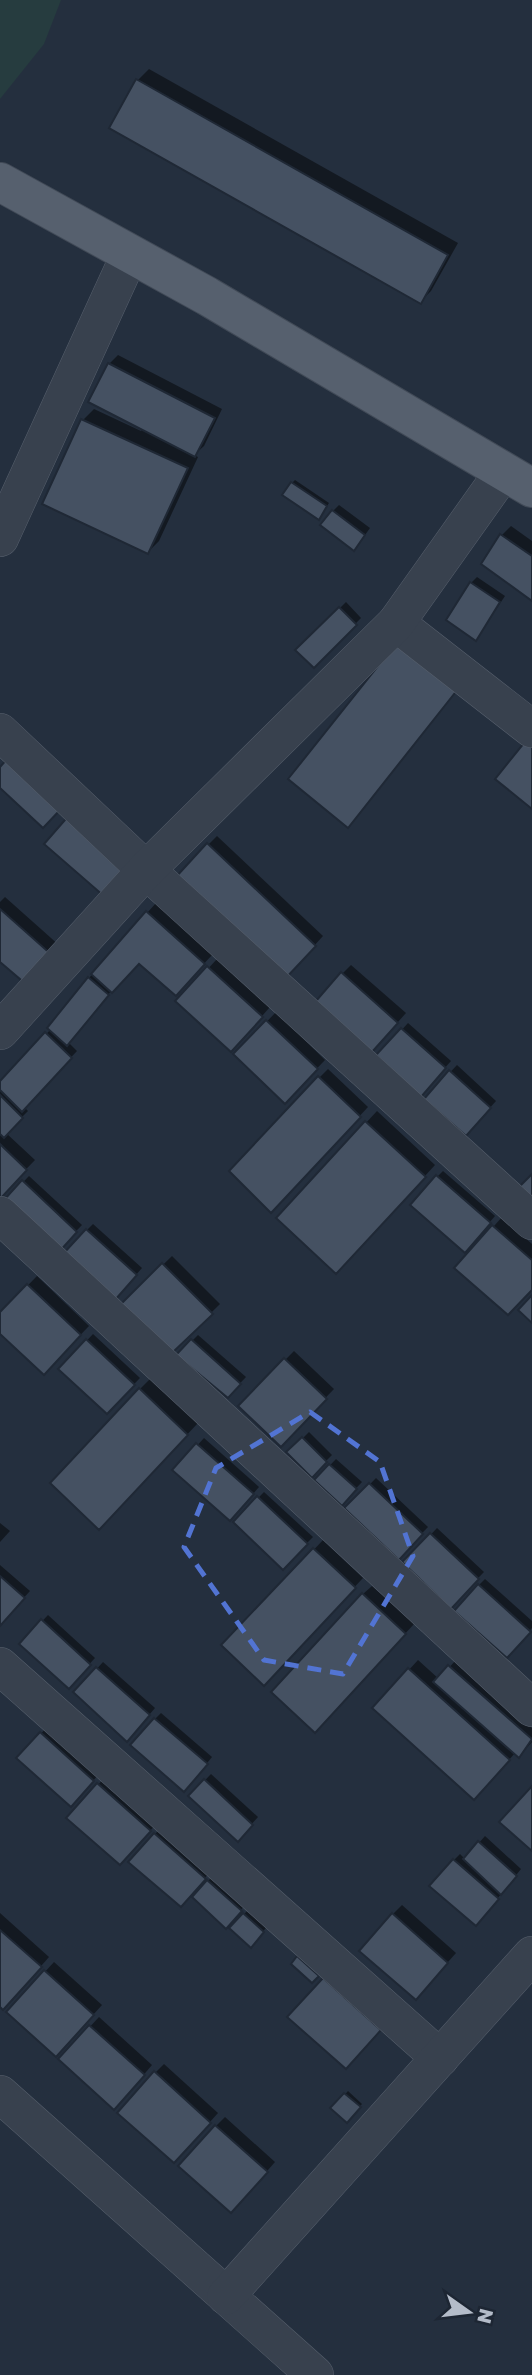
<svg xmlns="http://www.w3.org/2000/svg" width="532" height="2375" font-family="'Golos Text',sans-serif">
	<rect width="100%" height="100%" fill="#242f3e"/>
	<path fill="#263c3f" d="M0,0h61l-17,44 -44,55z"/>
	<g fill="#0007">
		<path d="M149,69l309,174 -27,48 -11,11 -309,-175 27,-47z"/>
		<path d="M118,355l104,54 -18,37 -10,9 4,2 -39,84 -11,11 -104,-49 39,-83 11,-11 47,22 2,-3 -34,-64z"/>
		<path d="M295,480l34,23 -8,12 -29,-32z"/>
		<path d="M339,505l31,23 -10,14 -27,-31z"/>
		<path d="M511,526l21,15v58l-30,-64z"/>
		<path d="M477,577l28,19 -24,36 -10,-49z"/>
		<path d="M346,602l15,16 -47,48 -16,-16z"/>
		<path d="M468,677l-120,148 -58,-46z"/>
		<path d="M217,836l106,100 -30,33 -85,-124z"/>
		<path d="M5,897l55,49 -25,28 -35,-15v-57z"/>
		<path d="M156,903l57,51 -28,30 -46,-23 -27,29 -44,52 9,9 -53,56 4,4 -22,22 29,27 -35,36v-113l51,-54 38,-51z"/>
		<path d="M217,959l53,48 -30,34 -62,-40z"/>
		<path d="M351,965l55,48 -25,28 -38,-68z"/>
		<path d="M276,1012l49,48 -40,42 -49,-48z"/>
		<path d="M408,1023l43,38 -24,27 -48,-33z"/>
		<path d="M457,1065l39,36 -24,27 -46,-30z"/>
		<path d="M328,1069l40,38 -88,95 39,-124z"/>
		<path d="M377,1111l58,54 -88,96 -69,-43z"/>
		<path d="M443,1171l52,45 -24,28 -34,-67z"/>
		<path d="M29,1176l53,49 -23,24 -53,-49z"/>
		<path d="M502,1217l30,27v44l-75,-20z"/>
		<path d="M93,1224l49,44 -21,24 -34,-62z"/>
		<path d="M172,1256l48,48 -48,47 -50,-46z"/>
		<path d="M37,1276l52,50 -45,47 -44,-42v-17z"/>
		<path d="M93,1334l47,44 -33,34 -46,-44z"/>
		<path d="M198,1335l48,42 -18,19 -50,-41z"/>
		<path d="M294,1351l40,38 -53,55 -41,-38z"/>
		<path d="M151,1378l47,45 -88,94 30,-128z"/>
		<path d="M309,1432l23,23 -20,20 -23,-23z"/>
		<path d="M204,1438l55,49 -23,26 -61,-43z"/>
		<path d="M336,1459l26,23 -20,21 -25,-24z"/>
		<path d="M376,1478l52,49 -29,30 -52,-49z"/>
		<path d="M264,1492l49,45 -30,30 -48,-45z"/>
		<path d="M0,1523l10,8 -10,11z"/>
		<path d="M437,1528l47,44 -33,34 -46,-44z"/>
		<path d="M323,1540l40,38 -99,106 -40,-39z"/>
		<path d="M0,1565l30,26 -30,33z"/>
		<path d="M485,1579l47,42v7l-19,22 -34,-65z"/>
		<path d="M372,1586l42,38 -90,98 39,-128z"/>
		<path d="M48,1615l47,43 -26,28 -48,-42z"/>
		<path d="M418,1660l21,19 16,-18 77,67v14l-13,14 -4,-3 -32,36 -109,-81z"/>
		<path d="M103,1662l52,46 -22,26 -57,-42z"/>
		<path d="M161,1713l51,44 -22,27 -35,-65z"/>
		<path d="M47,1727l52,47 -22,25 -58,-41z"/>
		<path d="M211,1774l47,43 -20,22 -48,-43z"/>
		<path d="M107,1775l52,46 -30,33 -61,-36z"/>
		<path d="M161,1828l49,44 -23,27 -32,-65z"/>
		<path d="M485,1836l36,33 -39,49 -28,-58 6,-6 5,5z"/>
		<path d="M214,1875l32,29 -14,16 -24,-39z"/>
		<path d="M402,1905l54,48 -32,36 -31,-75z"/>
		<path d="M247,1911l19,17 -16,17 -19,-17z"/>
		<path d="M0,1913l49,44 -37,42 -12,6z"/>
		<path d="M54,1962l48,43 -37,41 -57,-34z"/>
		<path d="M99,2017l53,48 -29,34 -63,-40z"/>
		<path d="M164,2064l54,49 -35,39 -28,-79z"/>
		<path d="M348,2091l14,13 -15,16 -14,-12z"/>
		<path d="M225,2117l50,45 -35,40 -24,-76z"/>
	</g>
	<g fill="#455162" stroke="#1f2835" stroke-width="2">
		<path d="M136,79l312,176 -27,49 -312,-176z"/>
		<path d="M108,363l107,55 -20,39 -107,-55z"/>
		<path d="M81,419l107,49 -40,86 -106,-50z"/>
		<path d="M291,482l36,24 -8,14 -37,-25z"/>
		<path d="M332,510l33,25 -11,16 -34,-26z"/>
		<path d="M500,534l32,22v45l-51,-37z"/>
		<path d="M470,582l30,20 -24,39 -30,-21z"/>
		<path d="M339,607l18,18 -43,43 -19,-18z"/>
		<path d="M398,641l60,48 -110,139 -60,-49z"/>
		<path d="M528,738l4,4v67l-37,-30z"/>
		<path d="M8,758l53,51 -18,19 -43,-40v-21z"/>
		<path d="M71,813l63,56 -29,28 -61,-53z"/>
		<path d="M207,843l109,103 -32,34 -109,-102z"/>
		<path d="M0,909l53,47 -26,29 -27,-23z"/>
		<path d="M146,911l59,53 -29,32 -37,-32 -27,29 -21,-19z"/>
		<path d="M207,966l56,51 -32,35 -56,-51z"/>
		<path d="M341,972l57,51 -26,29 -56,-51z"/>
		<path d="M88,977l21,18 -42,51 -20,-18z"/>
		<path d="M266,1020l52,49 -33,35 -52,-50z"/>
		<path d="M401,1028l45,40 -25,29 -45,-42z"/>
		<path d="M45,1032l27,26 -50,54 -22,-22v-9z"/>
		<path d="M449,1070l42,38 -25,28 -42,-37z"/>
		<path d="M318,1076l43,41 -90,96 -42,-42z"/>
		<path d="M0,1095l23,23 -19,20 -4,-4z"/>
		<path d="M365,1121l61,56 -90,97 -60,-56z"/>
		<path d="M0,1144l27,26 -27,29z"/>
		<path d="M532,1174v24l-12,-12z"/>
		<path d="M436,1175l55,48 -26,30 -55,-48z"/>
		<path d="M22,1180l55,52 -18,20 -55,-52z"/>
		<path d="M492,1225l40,35v30l-24,25 -54,-47z"/>
		<path d="M86,1229l51,46 -22,25 -52,-46z"/>
		<path d="M162,1263l51,51 -41,39 -52,-48z"/>
		<path d="M27,1284l54,51 -37,40 -44,-41v-22z"/>
		<path d="M532,1295v28l-14,-13z"/>
		<path d="M86,1339l49,46 -28,29 -49,-45z"/>
		<path d="M191,1339l50,45 -13,14 -52,-43z"/>
		<path d="M284,1358l43,41 -46,48 -43,-41z"/>
		<path d="M139,1388l49,47 -89,95 -49,-47z"/>
		<path d="M302,1437l25,25 -15,16 -26,-26z"/>
		<path d="M196,1443l58,51 -24,27 -58,-51z"/>
		<path d="M329,1464l28,25 -15,17 -28,-26z"/>
		<path d="M369,1483l54,51 -24,26 -55,-52z"/>
		<path d="M257,1496l51,48 -25,26 -50,-48z"/>
		<path d="M430,1533l49,46 -28,30 -49,-47z"/>
		<path d="M313,1548l43,40 -92,98 -43,-41z"/>
		<path d="M0,1576l25,22 -25,28z"/>
		<path d="M478,1584l53,48 -24,26 -53,-47z"/>
		<path d="M362,1593l44,41 -91,99 -44,-41z"/>
		<path d="M41,1619l50,46 -22,24 -50,-45z"/>
		<path d="M448,1665l84,74 -13,19 -86,-76z"/>
		<path d="M96,1667l54,48 -23,27 -54,-50z"/>
		<path d="M408,1668l102,92 -36,40 -102,-92z"/>
		<path d="M154,1718l54,46 -24,28 -54,-47z"/>
		<path d="M40,1732l54,49 -23,26 -55,-49z"/>
		<path d="M204,1779l49,46 -15,17 -50,-46z"/>
		<path d="M97,1783l54,48 -31,34 -54,-47z"/>
		<path d="M532,1786v65l-33,-29z"/>
		<path d="M154,1833l52,46 -25,28 -53,-45z"/>
		<path d="M478,1841l39,35 -16,19 -38,-36z"/>
		<path d="M453,1859l46,40 -23,27 -47,-40z"/>
		<path d="M207,1880l35,31 -16,18 -34,-32z"/>
		<path d="M243,1913l21,19 -13,16 -22,-20z"/>
		<path d="M392,1913l56,50 -32,37 -57,-49z"/>
		<path d="M0,1930l42,37 -39,43 -3,-3z"/>
		<path d="M297,1956l22,20 -7,7 -21,-19z"/>
		<path d="M44,1970l50,45 -38,42 -50,-45z"/>
		<path d="M323,1978l58,52 -35,39 -59,-52z"/>
		<path d="M89,2025l56,50 -31,35 -56,-51z"/>
		<path d="M154,2071l57,52 -37,40 -57,-50z"/>
		<path d="M344,2093l17,14 -14,16 -17,-15z"/>
		<path d="M215,2125l53,47 -37,41 -53,-47z"/>
	</g>
	<g fill="none" stroke-linecap="round" stroke-linejoin="round">
		<g stroke="#565f6c" stroke-width="38">
			<g id="minor">
				<path d="M0,538l130,-284"/>
				<path d="M396,623l136,106"/>
				<path d="M0,732l146,138 386,351"/>
				<path d="M0,1031l146,-161 250,-247 108,-152"/>
				<path d="M0,1215l532,493"/>
				<path d="M0,1666l440,392"/>
				<path d="M0,2094l315,281"/>
				<path d="M226,2296l306,-341"/>
			</g>
		</g>
		<g stroke="#414a57" stroke-width="40">
			<path id="major" d="M0,182l207,114 325,192"/>
		</g>
		<use href="#minor" stroke="#38414e" stroke-width="37"/>
		<use href="#major" stroke="#56606e" stroke-width="38"/>
	</g>
	<path fill="none" stroke="#5274d3" stroke-width="5" stroke-dasharray="14 9" stroke-linejoin="round" d="M310,1412l70,50 33,94 -70,118 -79,-14 -80,-113 32,-79z"/>
	<g transform="translate(469 2312) rotate(104)" stroke="#1d2633" stroke-width="5" paint-order="stroke">
	<path d="M0-5L12 26L0 18L-12 26Z" fill="#b4bcc9"/>
	<text y="-10" font-size="19" font-weight="bold" text-anchor="middle" fill="#b4bcc9">N</text>
	</g>
</svg>
